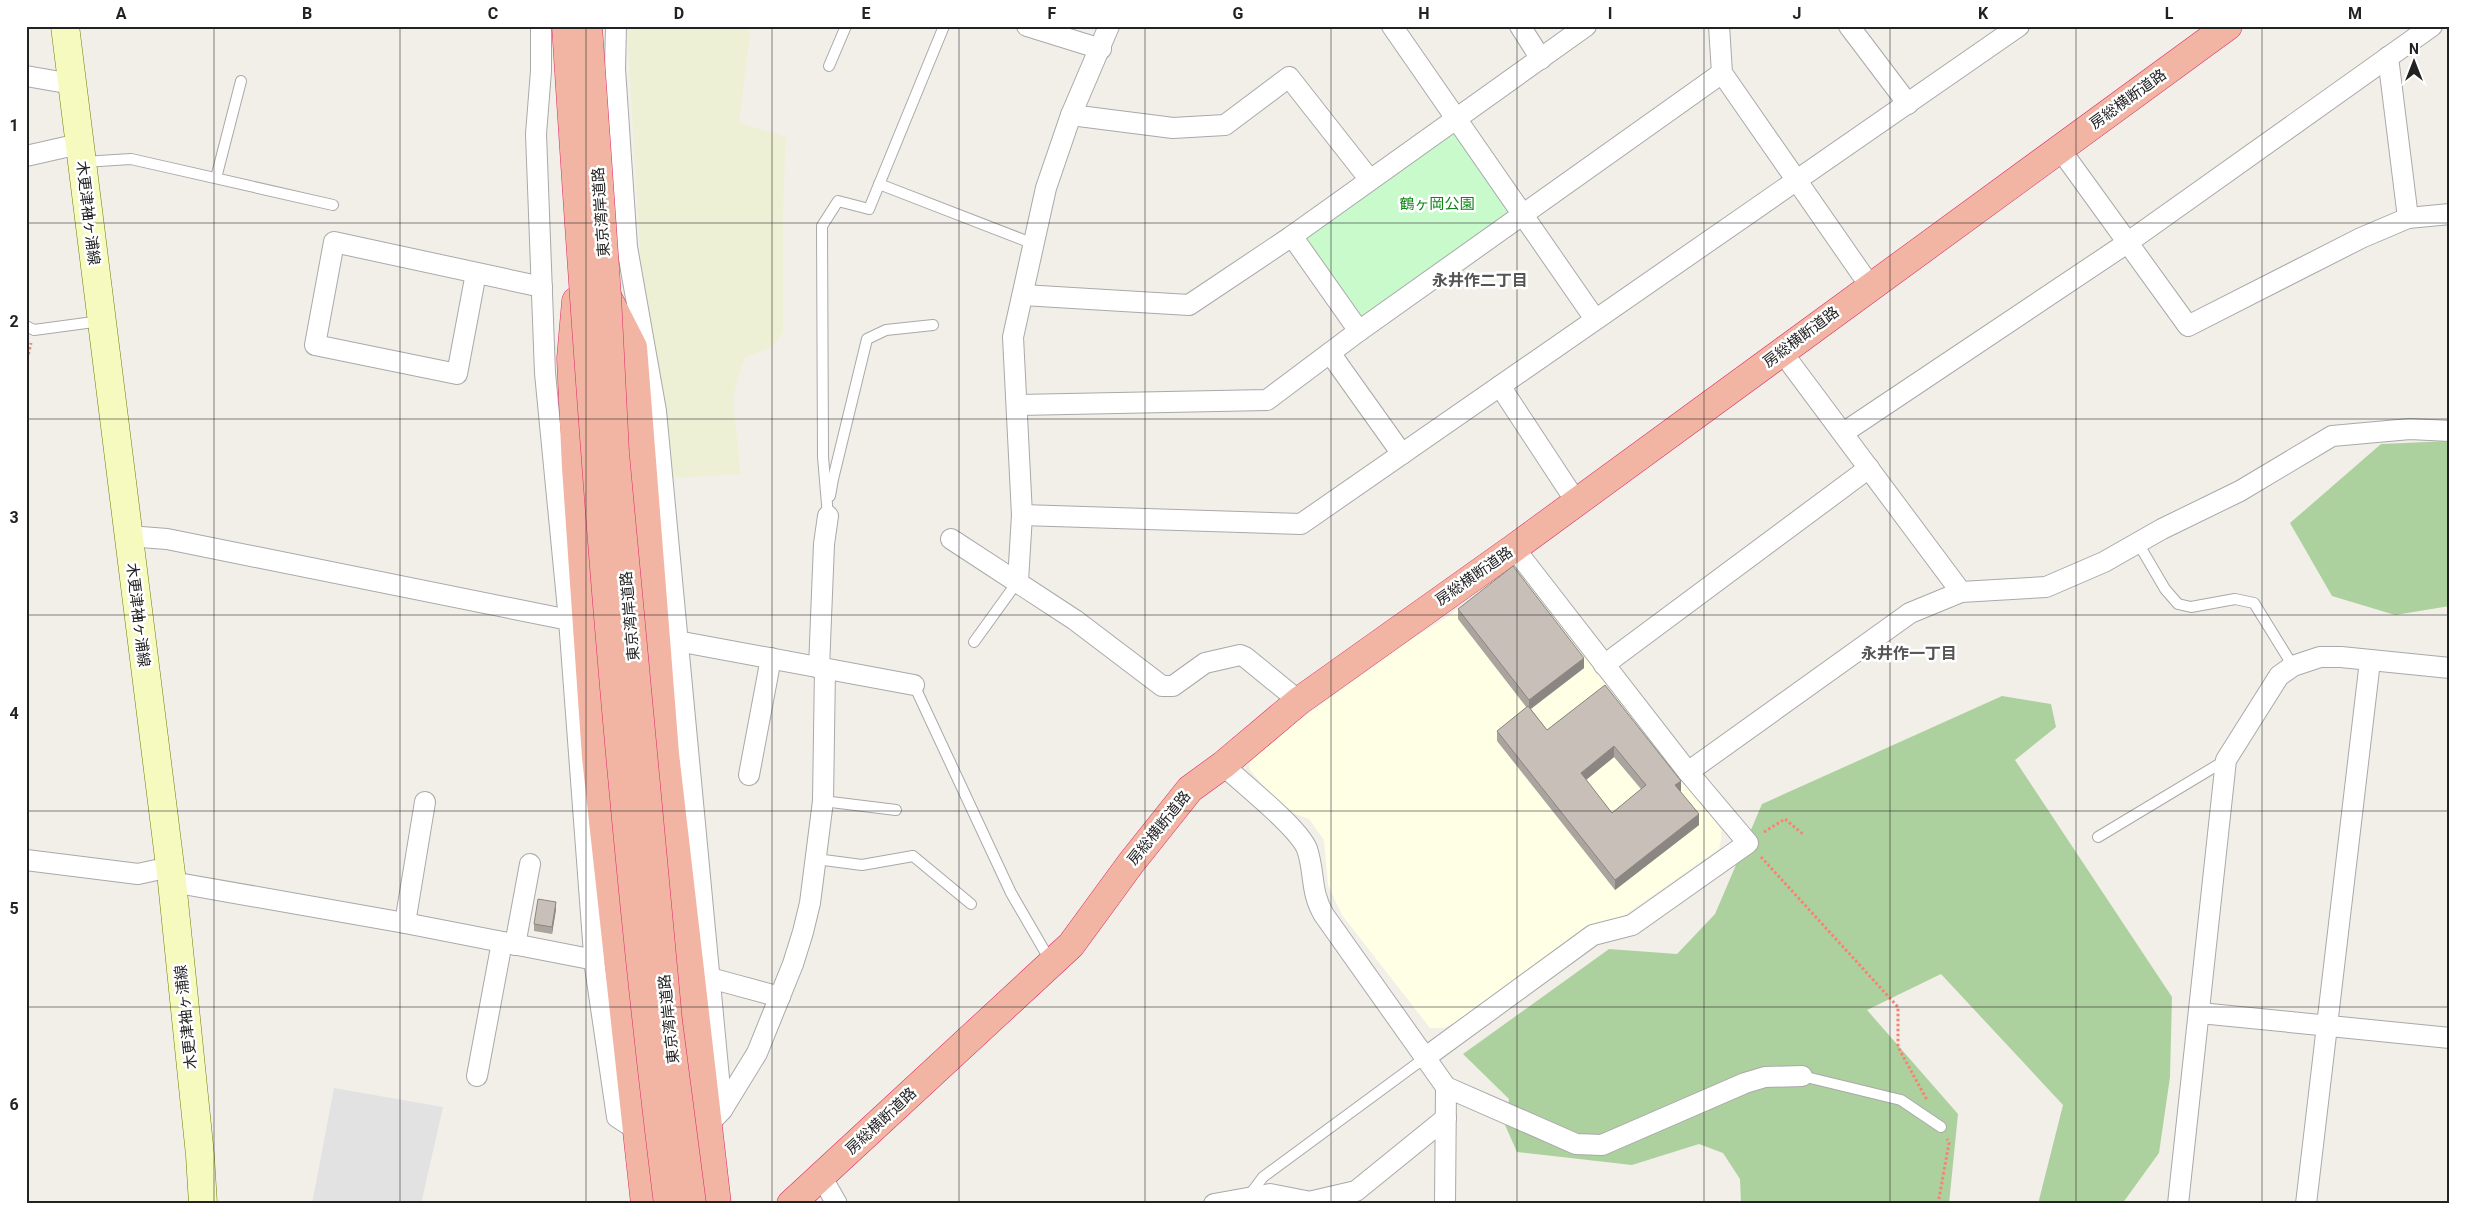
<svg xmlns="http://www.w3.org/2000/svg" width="2476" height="1230" font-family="Roboto,'Noto Sans JP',sans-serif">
	<rect width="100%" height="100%" fill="#f2efe9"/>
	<path fill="#ffffe5" d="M1516,567l185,235 20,28v10l-2,9 -97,68 -31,9 -130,94 -18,8h-13l-88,-113 -14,-30 -4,-45 -15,-21 -20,-7 -12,-9 -27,-33 -3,-12 166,-120 31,-19z"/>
	<path fill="#eef0d5" d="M627,26h124l-12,96 47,15 -3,73v122l-11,15 -26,10 -7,16 -6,27 8,74 -68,4 -11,-93 -21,-118z"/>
	<g fill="#add19e">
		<path d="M2450,441v165l-55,9 -63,-19 -42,-73 91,-79z"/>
		<path d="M2002,696l49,8 5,23 -41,33 157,237 -2,80 -11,76 -37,51h-84l25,-99 -122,-131 -74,36 91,104 -9,90h-208l-1,-25 -17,-26 -24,-9 -67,21 -115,-13 -12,-27 4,-26 -46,-45 146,-105 68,5 38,-40 47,-110z"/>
	</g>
	<path fill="#c8facc" d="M1456,119l67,95 -164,117 -67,-95z"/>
	<path fill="#e2e2e2" d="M334,1088l109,19 -22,97h-109z"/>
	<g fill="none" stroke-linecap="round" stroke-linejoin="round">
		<g stroke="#a9a9a9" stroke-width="12">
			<g id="service">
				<path d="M829,66l17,-40"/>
				<path d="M83,162l48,-3 202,46"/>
				<path d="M216,178l25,-97"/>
				<path d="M879,184l155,60"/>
				<path d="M26,326l8,4 67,-9"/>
				<path d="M830,496l3,-17 34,-140 19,-9 47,-5"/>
				<path d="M828,516l-5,-59 -1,-231 16,-25 31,8 75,-183"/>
				<path d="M2138,543l27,46 13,15 13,3 44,-8 19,4 39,63"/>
				<path d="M974,642l44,-61"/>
				<path d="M914,685l97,208 40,69"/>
				<path d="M823,801l73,9"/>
				<path d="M2098,837l128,-77"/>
				<path d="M816,859l46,6 51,-9 58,48"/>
				<path d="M1802,1076l99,24 40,27"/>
				<path d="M1248,1197l15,-20 163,-120"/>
			</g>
		</g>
		<g stroke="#a9a9a9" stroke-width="22">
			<g id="minor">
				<path d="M541,26v45l-5,63 9,239 24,247 26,347 22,150 20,13"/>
				<path d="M616,26l-1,43 12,178 29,164 66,699 -15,16"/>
				<path d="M1027,26l74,23"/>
				<path d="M1392,26l203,293"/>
				<path d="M1520,26l21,33"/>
				<path d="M1719,26l3,47 148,213"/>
				<path d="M1849,26l59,78"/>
				<path d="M2388,57l20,161"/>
				<path d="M26,76l46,8"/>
				<path d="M1071,115l102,13 52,-3 64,-48 81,103"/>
				<path d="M2060,149l128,177 173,-88 47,-20 42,-4"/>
				<path d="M26,156l53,-12"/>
				<path d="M1292,236l67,95"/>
				<path d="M476,273l-19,101 -142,-29 19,-103 208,45"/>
				<path d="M1023,295l166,10 103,-69 294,-210"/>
				<path d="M1782,352l179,240"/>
				<path d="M1330,353l72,101"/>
				<path d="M1500,386l77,117"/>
				<path d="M1018,405l249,-5 92,-69 363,-258"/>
				<path d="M1843,433l284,-190 305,-217"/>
				<path d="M1022,515l279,9 718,-498"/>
				<path d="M128,536l39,3 402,81"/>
				<path d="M951,539l124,81 87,66h11l32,-23 35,-8 5,2 54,44"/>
				<path d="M1514,548l174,224 222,-159 51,-21 85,-5 58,-25 58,-33 78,-38 92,-55 78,-7 40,2"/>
				<path d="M1018,581l4,-66 -9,-178 33,-149 25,-73 38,-89"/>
				<path d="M677,641l237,44"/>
				<path d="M1604,665l265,-197"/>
				<path d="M819,668l5,-124 4,-28"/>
				<path d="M1223,765c20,19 75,62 84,84 8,23 3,43 17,66l122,172 130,57 26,1 143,-62 20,-6 37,-1"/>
				<path d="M749,775l22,-117"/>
				<path d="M26,860l112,14 32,-7"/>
				<path d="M172,882l233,41 190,37"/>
				<path d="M405,923l20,-121"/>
				<path d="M515,945l15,-81"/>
				<path d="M710,978l70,19"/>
				<path d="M2200,1013l250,25"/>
				<path d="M1426,1057l167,-122 39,-10 116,-82 -60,-71"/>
				<path d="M477,1076l25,-134"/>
				<path d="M722,1110l35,-57 36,-89 10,-32 7,-29 13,-102 2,-133"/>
				<path d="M821,1176l16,28"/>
				<path d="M1214,1204l56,-10 51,10"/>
				<path d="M1312,1204l1,-3 43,-10 90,-73"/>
				<path d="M1445,1204l1,-117"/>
				<path d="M2178,1204l48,-444 53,-84 14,-10 27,-9h21l109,11"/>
				<path d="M2306,1204l64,-543"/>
			</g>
		</g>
		<g stroke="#707d05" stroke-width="29">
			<path id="secondary" d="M65,26l107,856 28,273 3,49"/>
		</g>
		<g stroke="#dc2a67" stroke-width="29">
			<g id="trunk">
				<path d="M607,296l26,51 32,407 52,450"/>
				<path d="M576,301l-5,57 5,109 20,290 49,447"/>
				<path d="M791,1204l280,-259 60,-82 59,-74 33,-24 76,-64 215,-153 714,-522"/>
			</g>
		</g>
		<g stroke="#fa8072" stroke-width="3" stroke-dasharray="2.5 2.5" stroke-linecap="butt">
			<path d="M26,364l5,-21"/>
			<path d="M1764,832l21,-13 19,16"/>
			<path d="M1761,857l137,150v40l29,53"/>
			<path d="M1938,1204l11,-61 -2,-4"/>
		</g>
		<use href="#service" stroke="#fff" stroke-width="10"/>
		<use href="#minor" stroke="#fff" stroke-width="20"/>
		<use href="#secondary" stroke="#f7fabf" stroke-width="28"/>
		<use href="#trunk" stroke="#f2b4a3" stroke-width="28"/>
		<g stroke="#dc2a67" stroke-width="29" stroke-linecap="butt">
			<g id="trunk-bridge">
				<path d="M566,26c25,393 53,787 102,1178"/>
				<path d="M588,26l19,270 8,157 53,567 24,184"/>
			</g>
		</g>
		<use href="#trunk-bridge" stroke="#f2b4a3" stroke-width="28"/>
	</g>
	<g fill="#aba49e" fill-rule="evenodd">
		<path d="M1458,609l126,59 -53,41 16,21 58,-45 76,106h-1l19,34 -84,65 -118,-149v-10l30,-23 -69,-89zM1614,757l27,32 -29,24 -26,-33z"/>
		<path d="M556,909l-4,25 -18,-3v-7z"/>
	</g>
	<g fill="#8b8681">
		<path d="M1584,658v10l-55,42v-10z"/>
		<path d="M1614,746v11l-33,27v-11z"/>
		<path d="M1681,781v10l-6,4v-10z"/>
		<path d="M1699,814v11l-84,65v-10z"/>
		<path d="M556,902v7l-4,25v-7z"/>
	</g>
	<g fill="#c7bfb8" stroke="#8b8681" fill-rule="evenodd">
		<path d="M1513,566l71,92 -55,42 -71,-91z"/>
		<path d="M1605,685l76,96 -6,4 24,29 -84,66 -118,-149 31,-25 19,24zM1614,746l32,39 -34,28 -31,-40z"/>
		<path d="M538,899l18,3 -4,25 -18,-3z"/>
	</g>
	<path fill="none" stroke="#222" stroke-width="1" stroke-opacity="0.55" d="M214,26v1178M400,26v1178M586,26v1178M772,26v1178M959,26v1178M1145,26v1178M1331,26v1178M1517,26v1178M1704,26v1178M1890,26v1178M2076,26v1178M2262,26v1178M26,223h2424M26,419h2424M26,615h2424M26,811h2424M26,1007h2424"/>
	<g text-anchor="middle" stroke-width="5" stroke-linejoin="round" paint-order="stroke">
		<g font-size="15" fill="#222" stroke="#fff">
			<text transform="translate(2128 99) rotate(-36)" y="5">房総横断道路</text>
			<text transform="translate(601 212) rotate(-94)" y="5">東京湾岸道路</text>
			<text transform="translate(88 213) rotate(83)" y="5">木更津袖ヶ浦線</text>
			<text transform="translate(1801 337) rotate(-37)" y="5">房総横断道路</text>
			<text transform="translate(1474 576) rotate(-35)" y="5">房総横断道路</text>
			<text transform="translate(138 615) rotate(83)" y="5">木更津袖ヶ浦線</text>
			<text transform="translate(630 616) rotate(-95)" y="5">東京湾岸道路</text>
			<text transform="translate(1159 828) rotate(-51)" y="5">房総横断道路</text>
			<text transform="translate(186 1017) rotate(-96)" y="5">木更津袖ヶ浦線</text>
			<text transform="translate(669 1019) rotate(-96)" y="5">東京湾岸道路</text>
			<text transform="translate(881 1121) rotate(-43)" y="5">房総横断道路</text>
		</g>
		<g font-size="15" fill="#0c8416" stroke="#fff">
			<text x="1437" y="209">鶴ヶ岡公園</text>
		</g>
		<g font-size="16" font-weight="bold" fill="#555" stroke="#fff">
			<text x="1480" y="286">永井作二丁目</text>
			<text x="1909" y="659">永井作一丁目</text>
		</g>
	</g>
	<rect width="2476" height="1230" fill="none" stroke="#ffffff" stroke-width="55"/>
	<g transform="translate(2414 62)" stroke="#ffffff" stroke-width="4" paint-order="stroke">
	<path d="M0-4L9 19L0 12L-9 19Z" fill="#222222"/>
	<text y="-8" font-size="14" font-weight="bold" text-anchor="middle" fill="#222222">N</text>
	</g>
	<rect x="28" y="28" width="2420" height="1174" fill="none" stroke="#222" stroke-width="2"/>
	<g font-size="16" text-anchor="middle" font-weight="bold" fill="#222">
		<text x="121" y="19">A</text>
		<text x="307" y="19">B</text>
		<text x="493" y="19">C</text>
		<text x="679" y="19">D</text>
		<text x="866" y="19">E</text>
		<text x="1052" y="19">F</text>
		<text x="1238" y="19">G</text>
		<text x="1424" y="19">H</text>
		<text x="1610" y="19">I</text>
		<text x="1797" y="19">J</text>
		<text x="1983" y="19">K</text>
		<text x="2169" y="19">L</text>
		<text x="2355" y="19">M</text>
		<text x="14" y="131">1</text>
		<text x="14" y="327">2</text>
		<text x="14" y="523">3</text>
		<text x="14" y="719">4</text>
		<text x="14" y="914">5</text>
		<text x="14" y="1110">6</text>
	</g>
</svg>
